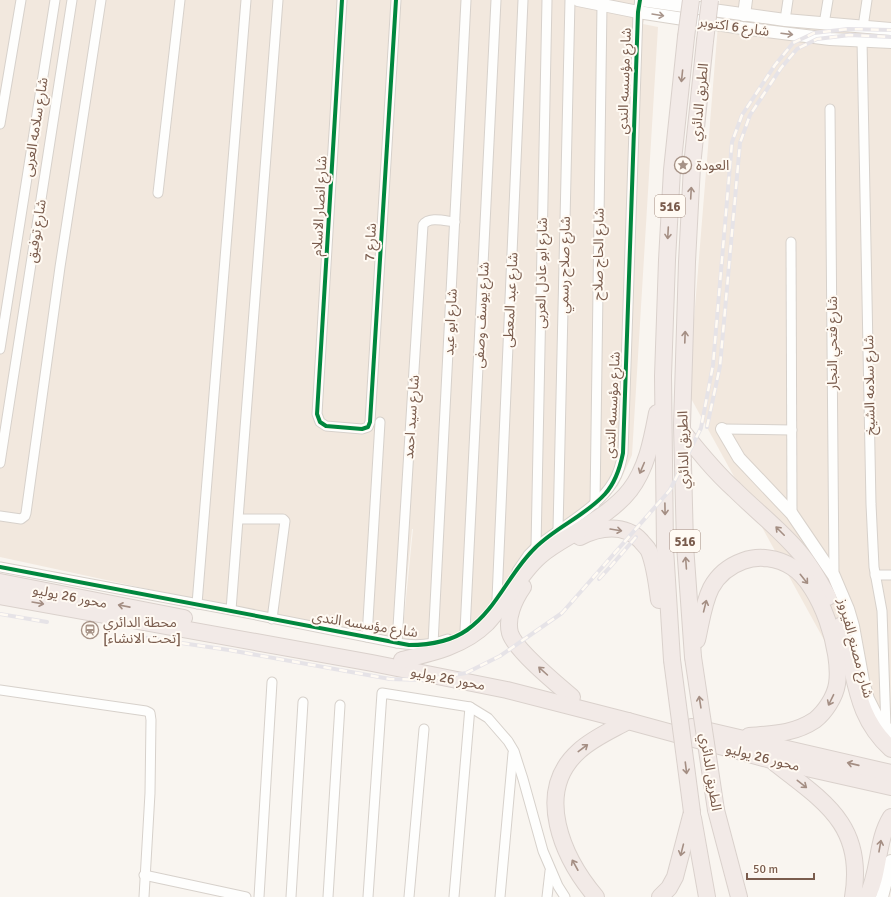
<svg xmlns="http://www.w3.org/2000/svg" width="891" height="897" font-family="Signika,'Noto Sans Arabic',sans-serif">
	<rect width="100%" height="100%" fill="#f9f5f0"/>
	<g fill="#f2e8de" fill-rule="evenodd">
		<path d="M0,0h649l-6,24 15,3 -26,428 -14,31 -21,19 -81,65 -36,52 -40,24 -39,-2 -401,-87zM412,529h1l-10,99 -1,-1z"/>
		<path d="M720,0h171v726l-30,-19 -173,-314z"/>
	</g>
	<g fill="none" stroke-linecap="round" stroke-linejoin="round">
		<g stroke="#d7d1cb" stroke-width="11">
			<g id="street">
				<path d="M342,0l-25,414 3,8 6,4 36,3 6,-2 2,-5 26,-422"/>
				<path d="M785,20l3,-20"/>
				<path d="M824,24l4,-24"/>
				<path d="M863,27l4,-27"/>
				<path d="M862,40l9,464 3,63 8,44 4,117"/>
				<path d="M830,109l4,467"/>
				<path d="M0,124l21,-124"/>
				<path d="M158,193l22,-193"/>
				<path d="M791,242l1,272"/>
				<path d="M0,349l55,-349"/>
				<path d="M722,429l70,1"/>
				<path d="M0,463l72,-463"/>
				<path d="M595,504l7,-499"/>
				<path d="M0,516l21,3 4,-3 1,-3 34,-246 41,-267"/>
				<path d="M239,519h44l2,2 -13,98"/>
				<path d="M558,530l12,-530"/>
				<path d="M536,547l11,-547"/>
				<path d="M0,567l231,43 166,33c18,3 35,2 51,-4"/>
				<path d="M517,571l11,-16 8,-8c24,-20 62,-39 77,-65 6,-9 8,-19 10,-29l15,-441 2,-12"/>
				<path d="M875,575h16"/>
				<path d="M497,599l26,-599"/>
				<path d="M197,604l49,-604"/>
				<path d="M231,610l47,-610"/>
				<path d="M465,631l31,-631"/>
				<path d="M367,637l13,-215"/>
				<path d="M397,643l26,-418c6,-9 22,-4 32,-3"/>
				<path d="M433,644l33,-644"/>
				<path d="M0,690l146,21 4,2 1,7 -1,73 -6,104"/>
				<path d="M144,875l102,22"/>
				<path d="M259,897l13,-215"/>
				<path d="M291,897l12,-195"/>
				<path d="M328,897l12,-192"/>
				<path d="M368,897l14,-204 88,14 18,11 20,23 6,10 9,28 20,72 15,35 7,11"/>
				<path d="M409,897l15,-168"/>
				<path d="M454,897l16,-190"/>
				<path d="M500,897l13,-144"/>
				<path d="M547,897l3,-26"/>
			</g>
		</g>
		<g stroke="#d9d2cb" stroke-width="14">
			<g id="secondary">
				<path d="M578,0l60,12 104,16 88,11 61,3"/>
				<path d="M641,0l144,20 106,9"/>
				<path d="M744,15l2,-15"/>
				<path d="M722,429l17,29 53,56 42,62 14,33 5,17 10,55 5,18 8,16 15,19"/>
				<path d="M882,897l9,-36"/>
			</g>
		</g>
		<g stroke="#dad1cc" stroke-width="18">
			<g id="highway">
				<path d="M683,432c16,20 32,40 51,57 22,22 46,40 66,64 11,13 20,29 28,44"/>
				<path d="M580,537c19,-10 45,-14 61,4 2,3 6,6 8,10 6,15 8,33 10,49"/>
				<path d="M0,582l184,36"/>
				<path d="M523,587c-9,13 -17,31 -13,46 5,17 48,52 62,64"/>
				<path d="M0,596l372,67 135,27 121,31 143,39 120,27"/>
				<path d="M840,626c18,46 11,86 51,123"/>
				<path d="M697,640c4,-17 6,-36 14,-52 7,-13 18,-22 32,-27 16,-6 35,-3 49,6 29,18 50,85 45,117 -2,13 -12,28 -22,36 -21,14 -42,14 -66,16"/>
				<path d="M693,657l-8,-112 -3,-120 5,-163 5,-96 13,-125"/>
				<path d="M402,660c30,-7 62,-14 85,-37 20,-21 31,-48 53,-67 10,-9 23,-16 35,-23 19,-12 41,-25 55,-43 17,-22 22,-51 27,-77"/>
				<path d="M672,660l-7,-112 -2,-172 4,-116 5,-90 14,-133"/>
				<path d="M692,727l199,46"/>
				<path d="M776,764c49,38 89,62 77,133"/>
				<path d="M716,810l23,87"/>
				<path d="M693,818l14,79"/>
				<path d="M596,897c-33,-39 -63,-105 -17,-146 14,-13 33,-21 49,-30"/>
				<path d="M660,897l9,-9 6,-11 17,-65"/>
				<path d="M867,897c13,-25 9,-56 24,-80"/>
			</g>
		</g>
		<use href="#street" stroke="#fefefd" stroke-width="9"/>
		<use href="#secondary" stroke="#fefefd" stroke-width="12"/>
		<use href="#highway" stroke="#f2eae7" stroke-width="16"/>
		<g stroke="#e6e3e7" stroke-width="4">
			<g id="rail">
				<path d="M707,427l13,-61 20,-223 10,-28 31,-47 16,-19 20,-10 33,-4 41,2"/>
				<path d="M599,579l12,-13 25,-29"/>
				<path d="M0,614l47,8"/>
				<path d="M134,636l95,14 161,29 34,1 42,-7 34,-17 62,-43 108,-123 31,-62 12,-63 19,-223 10,-27 33,-50 18,-22 21,-10 34,-4 43,1"/>
			</g>
		</g>
		<use href="#rail" stroke="#fffaf3" stroke-width="2.5" stroke-dasharray="8" stroke-linecap="butt"/>
		<g stroke="#dad1cc" stroke-width="18" stroke-linecap="butt">
			<g id="highway-bridge">
				<path d="M686,37l5,-37"/>
				<path d="M705,41l5,-41"/>
				<path d="M693,657l23,153"/>
				<path d="M672,660l20,152"/>
			</g>
		</g>
		<use href="#highway-bridge" stroke="#f2eae7" stroke-width="16"/>
		<g stroke="#fffaf3" stroke-width="6">
			<g id="cycleway">
				<path d="M342,0l-25,414 3,8 6,4 36,3 6,-2 2,-5 26,-422"/>
				<path d="M0,567l409,78c21,0 41,-3 58,-15 30,-21 42,-57 68,-82 21,-21 50,-32 70,-54 10,-11 15,-26 18,-41l15,-441 2,-12"/>
			</g>
		</g>
		<use href="#cycleway" stroke="#00873e" stroke-width="4"/>
	</g>
	<defs><path id="oneway-shaft" d="M-6 0H5M1.5-3L5.5 0L1.5 3" fill="none" stroke-width="1.6" stroke-linecap="round" stroke-linejoin="round"/></defs>
	<g stroke="#a8958b">
		<use href="#oneway-shaft" transform="translate(658 15) rotate(9)"/>
		<use href="#oneway-shaft" transform="translate(787 34) rotate(7)"/>
	</g>
	<g stroke="#a48e83">
		<use href="#oneway-shaft" transform="translate(682 76) rotate(96)"/>
		<use href="#oneway-shaft" transform="translate(691 193) rotate(-87)"/>
		<use href="#oneway-shaft" transform="translate(668 233) rotate(93)"/>
		<use href="#oneway-shaft" transform="translate(685 337) rotate(-88)"/>
		<use href="#oneway-shaft" transform="translate(642 468) rotate(113)"/>
		<use href="#oneway-shaft" transform="translate(665 509) rotate(89)"/>
		<use href="#oneway-shaft" transform="translate(616 530) rotate(9)"/>
		<use href="#oneway-shaft" transform="translate(780 531) rotate(-135)"/>
		<use href="#oneway-shaft" transform="translate(686 563) rotate(-94)"/>
		<use href="#oneway-shaft" transform="translate(804 579) rotate(51)"/>
		<use href="#oneway-shaft" transform="translate(38 603) rotate(10)"/>
		<use href="#oneway-shaft" transform="translate(124 606) rotate(-169)"/>
		<use href="#oneway-shaft" transform="translate(705 606) rotate(-76)"/>
		<use href="#oneway-shaft" transform="translate(543 671) rotate(-138)"/>
		<use href="#oneway-shaft" transform="translate(831 700) rotate(116)"/>
		<use href="#oneway-shaft" transform="translate(700 702) rotate(-99)"/>
		<use href="#oneway-shaft" transform="translate(583 748) rotate(-37)"/>
		<use href="#oneway-shaft" transform="translate(853 764) rotate(-167)"/>
		<use href="#oneway-shaft" transform="translate(686 768) rotate(83)"/>
		<use href="#oneway-shaft" transform="translate(802 784) rotate(38)"/>
		<use href="#oneway-shaft" transform="translate(880 846) rotate(-80)"/>
		<use href="#oneway-shaft" transform="translate(682 850) rotate(104)"/>
		<use href="#oneway-shaft" transform="translate(575 865) rotate(-119)"/>
	</g>
	<defs>
		<g id="sight-ring" transform="scale(0.9)"><circle r="9.5" fill="#fffaf3" stroke="#a69286" stroke-width="1.5"/><path d="M0-6L1.8-2.2L6-1.7L2.9 1.2L3.7 5.4L0 3.3L-3.7 5.4L-2.9 1.2L-6-1.7L-1.8-2.2Z" fill="#a69286"/></g>
		<g id="station-ring" transform="scale(0.9)"><circle r="9.5" fill="#fffaf3" stroke="#a69286" stroke-width="1.5"/><path d="M-3-6H3Q5-6 5-4V2Q5 4 3 4L4.5 6H3L1.5 4h-3L-3 6H-4.5L-3 4Q-5 4-5 2V-4Q-5-6-3-6ZM-3.5-4v3h7v-3ZM-3.5 1v1.5H-2V1ZM2 1v1.5H3.5V1Z" fill="#a69286"/></g>
	</defs>
	<g fill-rule="evenodd">
		<use href="#sight-ring" x="683" y="165"/>
		<use href="#station-ring" x="90" y="630"/>
	</g>
	<g text-anchor="middle" stroke-width="4" stroke-linejoin="round" paint-order="stroke">
		<g fill="#fffaf3" stroke="#a28b7f" stroke-width="1">
			<rect x="655" y="195" width="30" height="22" rx="3"/>
			<rect x="670" y="530" width="30" height="22" rx="3"/>
		</g>
		<g font-size="13" font-weight="bold" fill="#7a5c4d">
			<text x="670" y="211">516</text>
			<text x="685" y="546">516</text>
		</g>
		<g font-size="14" fill="#7a5c4d" stroke="#fffaf3">
			<text transform="translate(734 26) rotate(8)" y="5">شارع 6 اكتوبر</text>
			<text transform="translate(624 81) rotate(-88)" y="5">شارع مؤسسه الندى</text>
			<text transform="translate(699 102) rotate(-84)" y="5">الطريق الدائري</text>
			<text transform="translate(35 127) rotate(-81)" y="5">شارع سلامه العربى</text>
			<text transform="translate(319 206) rotate(-87)" y="5">شارع انصار الاسلام</text>
			<text transform="translate(36 231) rotate(-81)" y="5">شارع توفيق</text>
			<text transform="translate(370 242) rotate(-87)" y="5">شارع 7</text>
			<text transform="translate(598 254) rotate(-89)" y="5">شارع الحاج صلاح</text>
			<text transform="translate(564 265) rotate(-89)" y="5">شارع صلاح رسمي</text>
			<text transform="translate(541 273) rotate(-89)" y="5">شارع ابو عادل العربى</text>
			<text transform="translate(510 300) rotate(-87)" y="5">شارع عبد المعطى</text>
			<text transform="translate(481 315) rotate(-87)" y="5">شارع يوسف وصفى</text>
			<text transform="translate(450 322) rotate(-87)" y="5">شارع ابو عيد</text>
			<text transform="translate(832 343) rotate(-90)" y="5">شارع فتحي النجار</text>
			<text transform="translate(869 385) rotate(-91)" y="5">شارع سلامه الشيخ</text>
			<text transform="translate(612 405) rotate(-87)" y="5">شارع مؤسسه الندى</text>
			<text transform="translate(411 417) rotate(-86)" y="5">شارع سيد احمد</text>
			<text transform="translate(683 450) rotate(-91)" y="5">الطريق الدائري</text>
			<text transform="translate(70 596) rotate(11)" y="5">محور 26 يوليو</text>
			<text transform="translate(365 624) rotate(9)" y="5">شارع مؤسسه الندى</text>
			<text transform="translate(856 648) rotate(75)" y="5">شارع مصنع الفيروز</text>
			<text transform="translate(448 678) rotate(11)" y="5">محور 26 يوليو</text>
			<text transform="translate(763 757) rotate(14)" y="5">محور 26 يوليو</text>
			<text transform="translate(711 772) rotate(81)" y="5">الطريق الدائري</text>
		</g>
		<g font-size="14" fill="#7a5c4d" stroke="#fffaf3" text-anchor="start">
			<text x="696" y="170">العودة</text>
			<text x="103" y="627">محطة الدائري<tspan x="103" dy="16">[تحت الانشاء]</tspan></text>
		</g>
	</g>
	<path d="M747 873v6h67v-6" fill="none" stroke="#7a5c4d" stroke-width="2"/>
	<text x="753" y="873" font-size="12" fill="#7a5c4d" stroke="#fffaf3" stroke-width="3" paint-order="stroke">50 m</text>
</svg>
